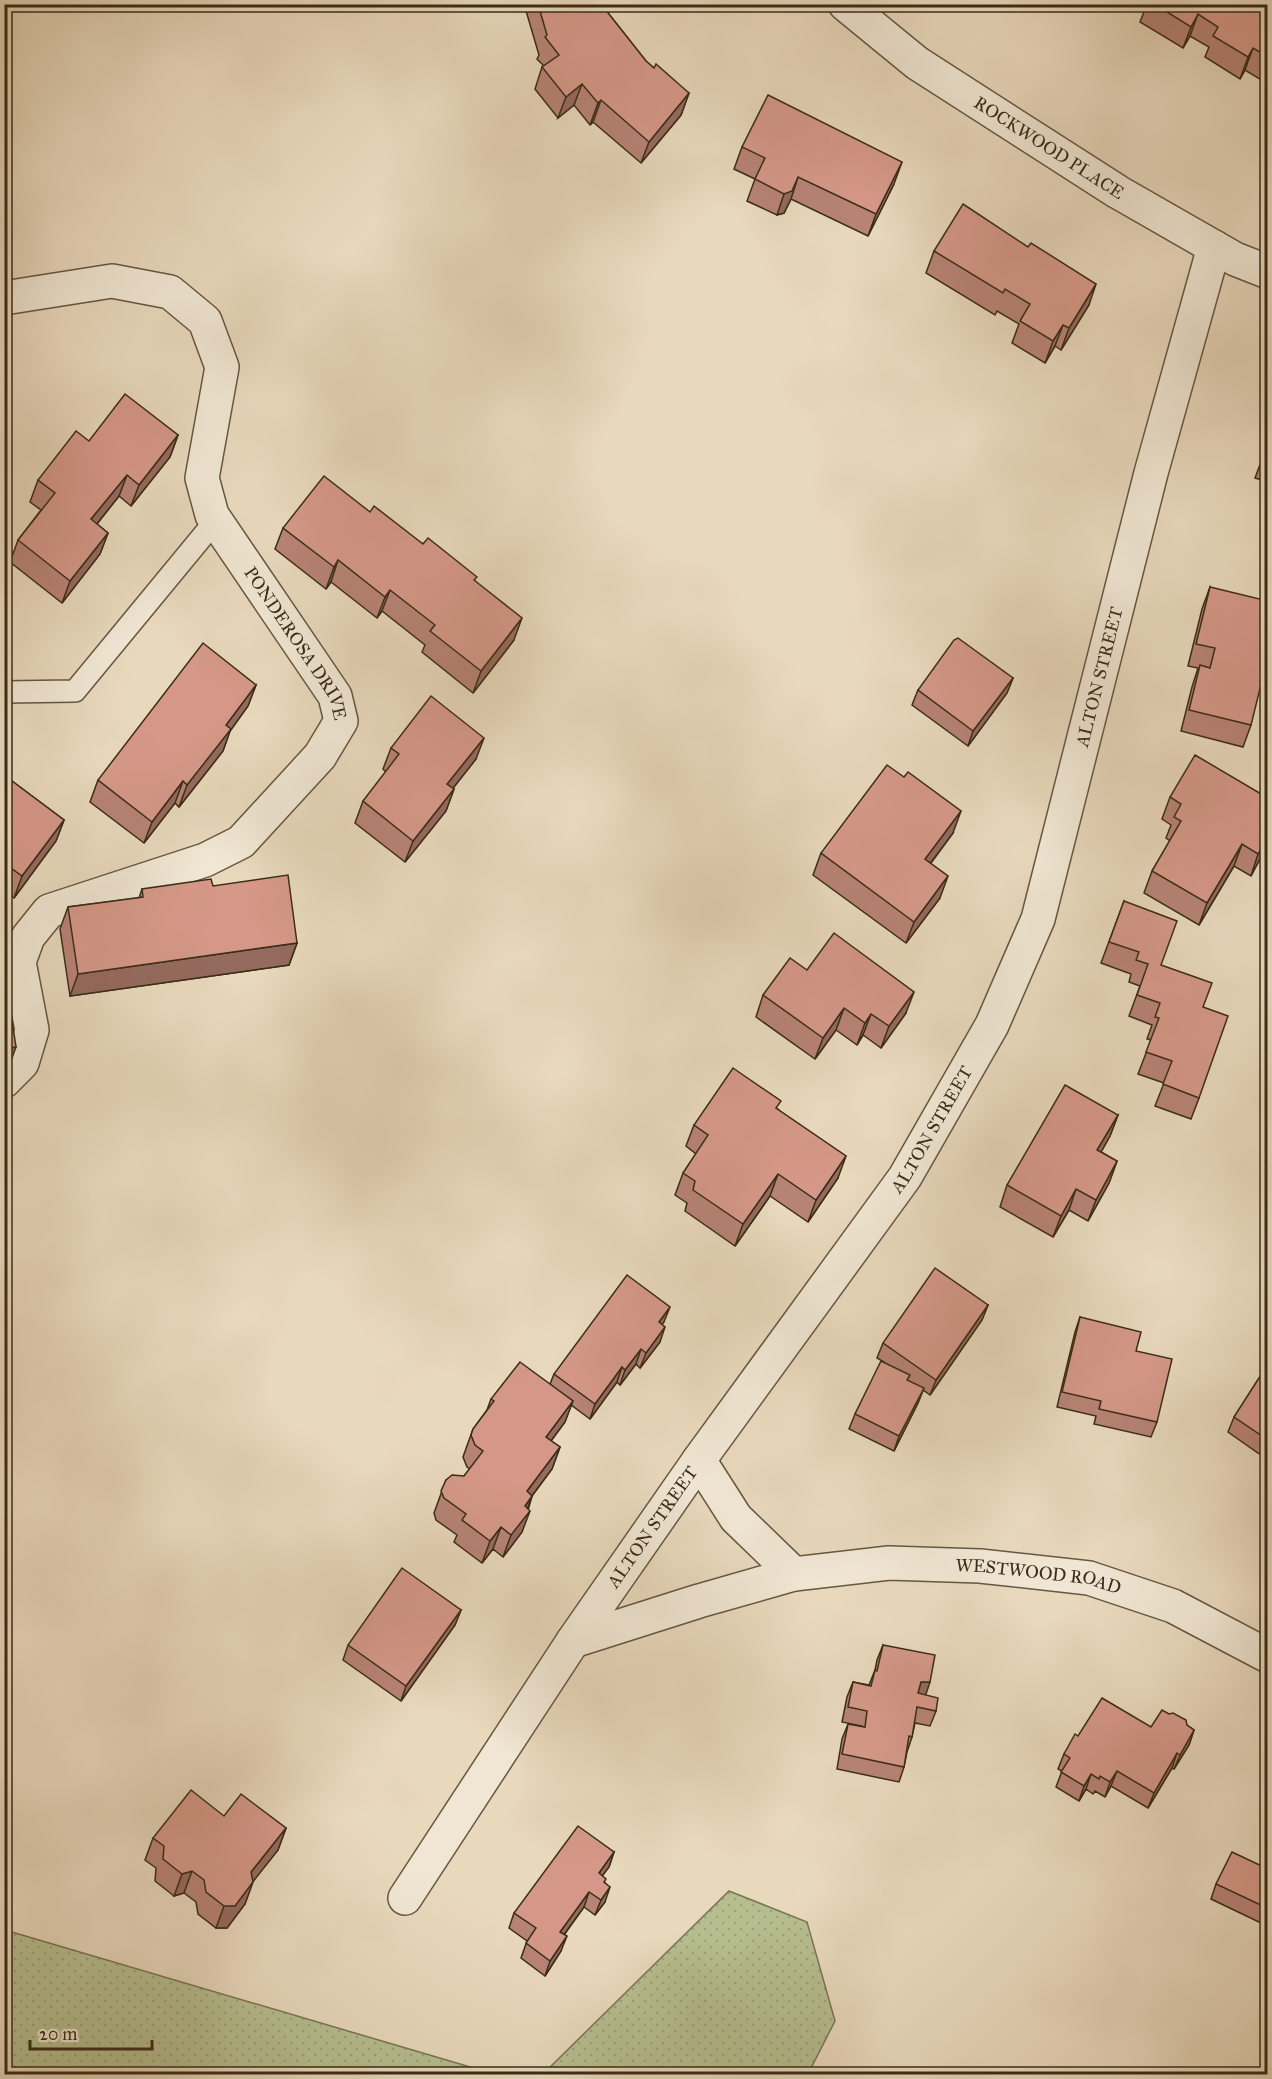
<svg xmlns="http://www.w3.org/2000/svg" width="1272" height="2079" font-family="'IM FELL Great Primer',serif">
	<defs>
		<pattern id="grass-dots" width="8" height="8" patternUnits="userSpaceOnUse" patternTransform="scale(1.5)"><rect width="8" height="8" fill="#b6be90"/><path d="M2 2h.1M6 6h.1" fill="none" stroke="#9da37b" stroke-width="1.8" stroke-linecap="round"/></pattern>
	</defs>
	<rect width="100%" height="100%" fill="#e8d8bc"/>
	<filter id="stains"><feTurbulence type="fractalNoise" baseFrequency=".00333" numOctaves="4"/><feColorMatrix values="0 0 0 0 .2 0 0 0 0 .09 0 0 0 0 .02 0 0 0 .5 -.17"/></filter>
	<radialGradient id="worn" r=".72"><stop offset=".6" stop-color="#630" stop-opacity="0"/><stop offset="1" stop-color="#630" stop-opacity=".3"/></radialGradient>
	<g fill="url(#grass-dots)" stroke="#787554" stroke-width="1.5">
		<path d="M729,1891l78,31 28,99 -27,53h-265z"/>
		<path d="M5,1930l489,144h-489z"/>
	</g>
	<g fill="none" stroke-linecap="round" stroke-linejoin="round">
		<g stroke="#665740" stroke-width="24">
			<path id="service" d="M4,692l71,-1 141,-171"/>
		</g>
		<g stroke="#665740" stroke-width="36">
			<g id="minor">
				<path id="s1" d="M845,4l72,59 201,129 117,67 33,13"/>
				<path id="s2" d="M4,298l108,-17 58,11 35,29 17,46 -20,111 10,37 123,181 6,25 -21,35 -79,86 -36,18 -156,51 -21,26 -9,25 13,68 -10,33 -18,18"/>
				<path d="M699,1460l37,58 58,56"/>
				<path id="s3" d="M573,1641l126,-40 95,-27 95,-11 91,3 109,12 84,28 95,50"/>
				<path id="s4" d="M405,1898l168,-257 126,-181 206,-283 87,-152 46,-106 113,-446 63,-226"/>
			</g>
		</g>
		<use href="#service" stroke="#f0e6d3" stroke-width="21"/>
		<use href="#minor" stroke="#f0e6d3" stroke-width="33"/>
	</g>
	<g fill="#b78375" stroke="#3a2c17" stroke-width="1.5">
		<path d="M524,4h77l45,57 8,7 35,25 -8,22 -40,48 -48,-41 -3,3 -16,-20 -16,13 -23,-29 7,-22 2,-1 -7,-7 2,-4z"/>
		<path d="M1147,4h121v80l-23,-14 -5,9 -35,-22 4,-10 -19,-11 -7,12 -43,-26z"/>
		<path d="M742,147l152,37 -26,52 -77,-37 -7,14 -7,2 -30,-14 8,-22 -21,-10z"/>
		<path d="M934,251l155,54 -28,45 -6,-4 -10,17 -33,-20 7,-19 -22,-13 -2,4 -69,-42z"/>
		<path d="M178,435l-8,22 -39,49 -12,-10 -22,28 11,9 -8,21 -38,49 -52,-41 8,-22 23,-30 -11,-8 8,-22 51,-39z"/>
		<path d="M1268,443v39l-13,-4z"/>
		<path d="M370,512l53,32 52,37 39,59 -41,53 -51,-41 3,-7 -43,-34 -5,7 -46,-36 -5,7 -51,-40 8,-21z"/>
		<path d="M1210,587l41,138 -8,22 -62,-16 11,-44 6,-19 -10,-2 14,-57z"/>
		<path d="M1013,678l-6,15 -39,53 -56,-41 6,-15z"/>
		<path d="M256,685l-8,21 -18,25 -7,20 -44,56 -4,-4 -31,40 -54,-41 8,-22z"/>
		<path d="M391,748l85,11 -23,29 1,1 -8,22 -41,51 -50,-39 8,-22 23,-29 -3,-3z"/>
		<path d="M4,775l60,45 -8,21 -42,57 -10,-7z"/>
		<path d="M1170,797l98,1v58l-5,-3 -12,23 -17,-10 -35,59 -55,-32 8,-22 18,-30 -4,-3 5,-13 -9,-6z"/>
		<path d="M953,833l-22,30 9,35 -34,45 -93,-68 8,-22z"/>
		<path d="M213,886l84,57 -8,22 -219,31 -10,-67 8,-22 71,-9 3,-9z"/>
		<path d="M1124,901l37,64 42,42 -4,91 -8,21 -36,-13 9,-23 -26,-9 13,-34 -4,-1 5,-14 -23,-9 11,-30 -11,-4 2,-8 -30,-11z"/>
		<path d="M807,970l99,43 -25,35 -18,-13 -6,10 -21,-15 -21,29 -59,-42 7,-22z"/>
		<path d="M778,1109l60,69 -30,44 -38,-26 -35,50 -50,-35 2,-8 -12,-8 8,-22 13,-19 -10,-8 8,-21z"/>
		<path d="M1118,1115l-8,21 -9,16 16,9 -8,22 -21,38 -19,-11 -16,27 -53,-30 7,-22z"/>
		<path d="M988,1305l-6,15 -52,75 -7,-5 -5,13 -24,48 -45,-22 6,-15 29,-52 -7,-4 6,-15z"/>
		<path d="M1080,1317l56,34 21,71 -6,15 -57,-13 2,-8 -39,-9 18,-75z"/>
		<path d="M664,1322l-2,2 -2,18 -20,26 -4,-4 -16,21 -3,-3 -27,37 -19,-14 -6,17 -14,19 9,6 -8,22 -20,27 -10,36 -19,25 -10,-8 -11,14 -28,-21 3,-7 -21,-15 -2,-7 12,-33 18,-4 6,-7 -3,-2 -4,-10 10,-28 14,-19 4,-11 59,-15 4,-10z"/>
		<path d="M1268,1364v94l-10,-5 -30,-21 6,-15z"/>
		<path d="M461,1610l-6,15 -54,76 -58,-41 5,-15z"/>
		<path d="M883,1645l42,50 11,16 -6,15 -15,-3 -3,14 -5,15 -3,15 -5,15 -62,-13 5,-30 6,-15 14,3v-1l-20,-4 5,-25 6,-15 16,3 6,-15 2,-10z"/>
		<path d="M1187,1725l7,5 -5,15 -15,24 -2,-1 -24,40 -37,-22 -6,11 -10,-6 -2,3 -7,-5 -7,12 -23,-14 6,-16 -4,-2 6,-15 14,-18 73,-9z"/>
		<path d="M224,1816l62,12 -8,22 -25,31 -8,23 -18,24h-11l-18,-14 -2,-12 -12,-9 -10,3 -19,-15 1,-13 -11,-8 8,-22z"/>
		<path d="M614,1852l-5,15 -7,9 3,7v19l-10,13 -11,-8 -20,28 -3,16 -16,25 -24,-18 6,-17 -18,-13 5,-15z"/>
		<path d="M1268,1869v40l-7,14 -50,-24 5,-15z"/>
	</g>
	<g fill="#956a5f" stroke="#3a2c17" stroke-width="1.5">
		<path d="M1198,14l-8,22 -7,12 8,-21z"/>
		<path d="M1253,48l-8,22 -5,9 8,-22z"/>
		<path d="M582,84l-8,21 -16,13 8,-21z"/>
		<path d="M689,93l-8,22 -40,48 8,-21z"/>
		<path d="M601,100l-8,22 -3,3 8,-22z"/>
		<path d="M902,162l-8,22 -26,52 8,-22z"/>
		<path d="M798,177l-7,22 -7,14 -7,2 7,-21z"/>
		<path d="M1096,284l-7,21 -28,45 8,-22z"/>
		<path d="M1063,325l-8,21 -10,17 8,-22z"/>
		<path d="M178,435l-8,22 -39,49 8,-21z"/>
		<path d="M127,475l-8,21 -36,45 8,-22z"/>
		<path d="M108,533l-8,21 -38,49 8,-22z"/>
		<path d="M338,560l-7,22 -5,7 8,-22z"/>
		<path d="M390,590l-8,21 -5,7 8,-21z"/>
		<path d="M522,618l-8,22 -41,53 8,-22z"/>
		<path d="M1013,678l-6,15 -39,53 5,-15z"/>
		<path d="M256,685l-8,21 -18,25 -7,20 -44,56 8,-22 39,-60z"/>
		<path d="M484,738l-8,21 -37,47 8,-22z"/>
		<path d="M183,781l-8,22 -31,40 8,-21z"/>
		<path d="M454,789l-8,22 -41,51 8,-21z"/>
		<path d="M961,811l-8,22 -36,48 8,-22z"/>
		<path d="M64,820l-8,21 -42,57 8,-22z"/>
		<path d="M1268,838v4l-5,11 -12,23 7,-22z"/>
		<path d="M1242,844l-8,22 -35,59 8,-22z"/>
		<path d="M948,876l-8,22 -34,45 8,-21z"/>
		<path d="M297,943l-8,22 -219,31 8,-22z"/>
		<path d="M914,992l-8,21 -25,35 8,-22z"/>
		<path d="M844,1008l-8,22 -21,29 8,-21z"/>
		<path d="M871,1014l-8,21 -6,10 8,-22z"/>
		<path d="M16,1047l-8,22h-4v-20z"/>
		<path d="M1118,1115l-8,21 -20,36 7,-22z"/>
		<path d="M846,1156l-8,22 -30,44 8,-22z"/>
		<path d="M1117,1161l-8,22 -21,38 8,-21z"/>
		<path d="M778,1174l-8,22 -35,50 8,-22z"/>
		<path d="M1076,1189l-7,21 -16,27 8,-21z"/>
		<path d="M988,1305l-6,15 -52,75 6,-15z"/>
		<path d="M670,1307l-6,15 -11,15 6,-15z"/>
		<path d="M665,1327l-5,15 -20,26 6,-15z"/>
		<path d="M641,1349l-5,15 -16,21 5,-15z"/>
		<path d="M622,1367l-5,15 -27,37 5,-15z"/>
		<path d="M924,1388l-6,15 -24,48 5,-15z"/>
		<path d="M573,1401l-8,21 -27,36 8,-21z"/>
		<path d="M560,1447l-8,22 -33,44 8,-22z"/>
		<path d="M532,1496l-8,22 6,-7 -8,21 -19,25 8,-22 14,-29z"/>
		<path d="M501,1527l-8,22 -11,14 8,-22z"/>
		<path d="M461,1610l-6,15 -54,76 5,-15z"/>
		<path d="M921,1682h9l-5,15h-9z"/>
		<path d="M1194,1730l-5,15 -15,24 6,-14z"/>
		<path d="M1177,1753l-5,15 -24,40 6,-15z"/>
		<path d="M1117,1771l-6,15 -6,11 5,-15z"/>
		<path d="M1091,1774l-5,15 -7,12 5,-15z"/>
		<path d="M286,1828l-8,22 -34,43 7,-21z"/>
		<path d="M614,1852l-5,15 -16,21 6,-15z"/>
		<path d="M192,1871l-8,22 -10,3 8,-22z"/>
		<path d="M253,1882l-8,22 -18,24h-11l8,-22z"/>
		<path d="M610,1887l-5,15 -10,13 6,-15z"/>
		<path d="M589,1892l-5,15 -29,40 5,-15z"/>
		<path d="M567,1936l-6,15 -16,25 5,-15z"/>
	</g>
	<g fill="#d59888" stroke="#3a2c17" stroke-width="1.5">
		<path d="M538,4h63l45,57 8,7 2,-4 33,29 -40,49 -48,-42 -3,3 -16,-19 -16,13 -24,-30 17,-12 -14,-18 2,-2z"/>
		<path d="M1154,4h114v53l-15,-9 -5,9 -35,-21 5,-9 -20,-13 -7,13z"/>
		<path d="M768,95l134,67 -26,52 -78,-37 -6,14 -8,3 -29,-15 10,-21 -23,-11z"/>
		<path d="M963,204l65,43 3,-4 65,41 -27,44 -6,-3 -10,16 -33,-20 10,-17 -25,-15 -2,4 -69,-42z"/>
		<path d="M125,394l53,41 -39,50 -12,-10 -36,44 17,14 -38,48 -52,-41 37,-47 -17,-13 38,-49 13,10z"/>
		<path d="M1268,444v14l-5,-2z"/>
		<path d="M324,476l46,36 4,-6 49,38 5,-6 49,39 -3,3 48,38 -41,53 -51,-40 5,-6 -45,-35 -5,7 -47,-37 -4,7 -51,-39z"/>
		<path d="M1210,587l58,14v55l-17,69 -62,-15 11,-45 10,3 5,-20 -19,-4z"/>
		<path d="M958,638l55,40 -40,53 -55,-41 36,-50z"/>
		<path d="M203,643l53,42 -30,40 5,4 -44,56 -4,-4 -31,41 -54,-42z"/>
		<path d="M431,696l53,42 -37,46 7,5 -41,52 -50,-40 36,-47 -8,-6z"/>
		<path d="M1195,755l73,43v40l-10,16 -16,-10 -35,59 -55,-32 29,-50 -7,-4 7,-13 -11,-7z"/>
		<path d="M887,765l17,12 4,-5 53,39 -36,48 23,17 -34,46 -93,-69z"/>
		<path d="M4,775l60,45 -42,56 -18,-13z"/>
		<path d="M288,875l9,68 -219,31 -10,-67 75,-10 -1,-8 69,-10 2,7z"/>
		<path d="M1124,901l53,20 -16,44 51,18 -9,24 25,9 -29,82 -36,-14 9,-23 -26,-9 13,-34 -4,-1 5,-14 -23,-8 11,-31 -12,-4 3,-8 -30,-10z"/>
		<path d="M834,933l80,59 -25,34 -18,-12 -6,9 -21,-15 -21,30 -60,-43 27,-37 17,12z"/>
		<path d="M4,981h2l10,66 -12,2z"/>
		<path d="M733,1068l48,33 -5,7 70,48 -30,44 -38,-26 -35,50 -50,-34 2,-9 -12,-8 25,-38 -14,-10z"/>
		<path d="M1065,1085l53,30 -21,35 20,11 -21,39 -20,-11 -15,27 -54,-31z"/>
		<path d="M935,1268l53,37 -52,75 -53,-37z"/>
		<path d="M627,1275l43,32 -11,15 6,5 -19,26 -5,-4 -16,21 -3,-3 -27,37 -41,-30z"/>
		<path d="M1080,1317l61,15 -5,19 36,8 -15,63 -58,-13 2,-8 -39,-9z"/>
		<path d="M881,1361l29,14 -3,5 17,8 -25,48 -44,-22z"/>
		<path d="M520,1362l53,39 -27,36 14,10 -33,44 5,5 -7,10 5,5 -19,24 -10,-8 -11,14 -28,-21 4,-6 -22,-16 -3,-7 5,-11 6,-5 12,1 19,-25 -8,-6 -4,-10 2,-6 21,-28 -3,-2z"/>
		<path d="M1268,1364v76l-34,-23z"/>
		<path d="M402,1568l59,42 -55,76 -58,-41z"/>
		<path d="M883,1645l52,10 -5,27h-9l-3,11 20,5 -2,13 -19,-4 -5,30 -3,-1 -5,31 -62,-13 6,-30 17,3 2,-16 -19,-4 5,-25 18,4 4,-16 2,1z"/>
		<path d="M1102,1698l49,29 11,-17 7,4 4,-1 13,7 1,5 7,5 -14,25 -3,-2 -23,40 -37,-22 -7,11 -10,-6 -1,3 -8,-5 -7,12 -23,-14 9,-14 -6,-4 11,-20 3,2z"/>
		<path d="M191,1790l33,26 17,-22 45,34 -35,44 2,10 -18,24h-11l-18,-14 -2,-12 -12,-9 -10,3 -19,-15 1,-13 -11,-8z"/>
		<path d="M578,1826l36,26 -15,21 7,6 -2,3 6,5 -9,13 -12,-8 -29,40 7,4 -17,25 -24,-18 10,-15 -22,-15z"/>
		<path d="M1232,1852l36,17v37l-1,2 -51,-24z"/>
	</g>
	<g text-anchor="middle" stroke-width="4.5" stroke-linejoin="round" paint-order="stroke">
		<g font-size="18" fill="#3a2c17" stroke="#f0e6d3">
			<text dy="6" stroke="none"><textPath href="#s1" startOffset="250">ROCKWOOD PLACE</textPath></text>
			<text dy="6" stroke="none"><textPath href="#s2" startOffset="568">PONDEROSA DRIVE</textPath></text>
			<text dy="6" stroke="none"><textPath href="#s4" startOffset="1418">ALTON STREET</textPath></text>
			<text dy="6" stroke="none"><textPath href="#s4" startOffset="932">ALTON STREET</textPath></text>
			<text dy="6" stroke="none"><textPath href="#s4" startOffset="446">ALTON STREET</textPath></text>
			<text dy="6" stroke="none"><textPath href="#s3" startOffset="477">WESTWOOD ROAD</textPath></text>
		</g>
	</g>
	<rect width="1272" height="2079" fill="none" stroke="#e8d8bc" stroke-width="24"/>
	<rect x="6" y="6" width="1260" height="2067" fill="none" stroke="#3a2c17" stroke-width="3"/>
	<rect x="12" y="12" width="1248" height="2055" fill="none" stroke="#3a2c17" stroke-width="1.5"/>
	<path d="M30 2040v9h122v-9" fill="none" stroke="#3a2c17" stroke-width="3"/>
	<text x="39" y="2040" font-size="18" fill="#3a2c17" stroke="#f0e6d3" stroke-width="4.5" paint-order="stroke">20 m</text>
	<rect width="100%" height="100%" filter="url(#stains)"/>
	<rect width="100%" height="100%" fill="url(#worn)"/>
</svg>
